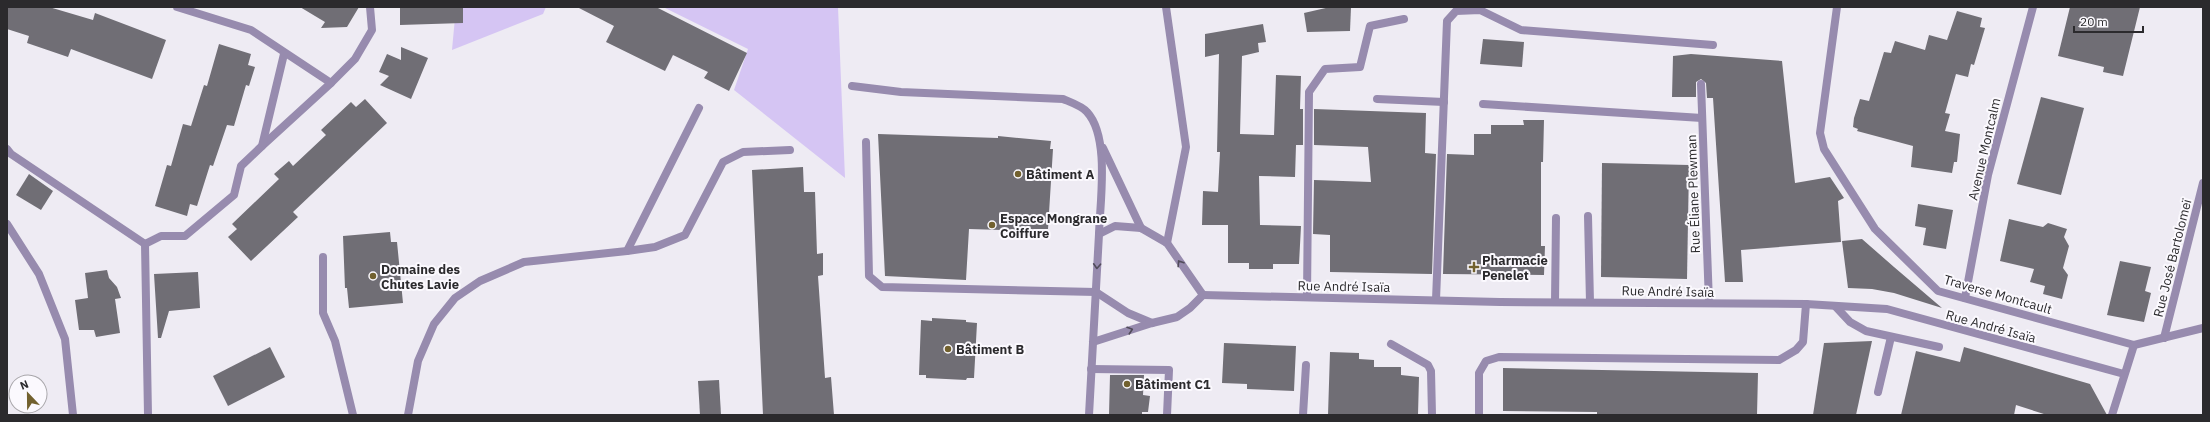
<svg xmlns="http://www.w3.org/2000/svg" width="2210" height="422" font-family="'IBM Plex Sans',sans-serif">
	<rect width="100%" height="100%" fill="#eeebf3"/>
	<g fill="#d5c5f3">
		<path d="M456,7h90l-3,7 -91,36z"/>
		<path d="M663,7h175l7,171 -111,-88 14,-41z"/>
	</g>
	<g fill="#706e75">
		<path d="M7,7h42l44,13 2,-7 71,27 -14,39 -81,-30 -3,8 -41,-14 2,-7 -22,-7z"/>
		<path d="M300,7h59l-12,20 -26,1 4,-6z"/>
		<path d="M400,7h63v16l-63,2z"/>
		<path d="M577,7h79l91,46 -18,38 -25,-13 4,-6 -35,-17 -8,16 -59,-29 8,-16z"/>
		<path d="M1330,7h21l-1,24 -43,1 -3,-19z"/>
		<path d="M2070,7h70l-17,69 -20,-4 1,-5 -46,-11z"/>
		<path d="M1957,11l25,7 -2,9 5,1 -11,37 -3,-1 -3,13 -12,-3 -11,39 5,1 -5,17 15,3 -3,28h-3l-2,11 -41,-6 2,-21 -56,-15 1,-2 -5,-2 1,-9 6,-19 9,2 15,-49 7,1 4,-12 30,9 4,-15 18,5z"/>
		<path d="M1263,24l3,18 -8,1 1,9 -17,4 -2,78 34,1 2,-60 25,1 -1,33h3v36h-7l-1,32 -36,-1 1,49 41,1 -2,38h-26v5h-24v-6h-21v-38h-26l1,-34 15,1 2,-40h-3l2,-98 -14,3v-23z"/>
		<path d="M1483,39l41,3 -2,25 -42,-3z"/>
		<path d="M219,44l32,10 -3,11 7,2 -6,19 -3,-1 -12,41 -7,-1 -14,41 -3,-1 -13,41 -7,-2 -3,12 -32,-10 12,-41 4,1 12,-42 8,2 13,-41 3,1z"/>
		<path d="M401,47l27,11 -17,41 -31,-14 9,-9 -10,-4 8,-18 14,6z"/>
		<path d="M1691,54l91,7 13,122 35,-6 14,21 -6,3 3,41 -100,8 2,32h-18l-12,-184h-6l-1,-15 -5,-4 -5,3v15h-24l1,-41z"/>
		<path d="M2041,97l43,11 -23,87 -44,-11z"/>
		<path d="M365,99l22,24 -94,89 5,5 -47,44 -23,-24 9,-8 -5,-5 47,-45 -5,-5 15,-13 4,5 33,-31 -5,-5 30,-28 5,5z"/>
		<path d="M1314,109l112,4 -1,40 11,1 -4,120 -102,-2v-37l-17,-1 1,-54 57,2 -3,-35 -54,-2z"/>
		<path d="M1523,120h21l-1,42h-2v84h4l-1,29 -101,-1 4,-120 27,1v-21h17v-9h33z"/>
		<path d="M878,134l120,4v-2l53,5 -1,8h3l-5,80h-12v2l-67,-2 -3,51 -81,-4z"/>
		<path d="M1602,163l87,2 -2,114 -86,-2z"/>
		<path d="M803,167l1,25h11l2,62 6,-1v22l-5,1 7,102 6,-1 3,38h-71l-11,-245z"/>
		<path d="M29,174l24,17 -12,19 -25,-15z"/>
		<path d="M1918,204l35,6 -7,39 -23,-4 3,-17 -11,-2z"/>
		<path d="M2009,219l34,8 5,-4 19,6 -3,8 5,9 -6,22 5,7 -6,24 -19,-5 2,-8 -15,-4 4,-13 -34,-8z"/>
		<path d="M390,232l1,10h6l6,61 -54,5 -2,-20h-2l-2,-52z"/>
		<path d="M1862,239l32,28 48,41 -48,-15 -22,-4 -24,-1 -6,-47z"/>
		<path d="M2120,261l31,6 -6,24 6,2 -7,29 -37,-7z"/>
		<path d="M107,270l2,8 8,9 4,11 -6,1 5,34 -24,4 -2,-7h-15l-4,-30 13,-2 -3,-25z"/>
		<path d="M198,272l2,36 -31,3 -8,27h-3l-4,-64z"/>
		<path d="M932,318l34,2v2l11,1 -3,55h-7l-1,2 -40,-2v-3h-7l2,-55 11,1z"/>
		<path d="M1872,341l-16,74h-43l11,-72z"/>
		<path d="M1224,343l72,3 -2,45 -47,-2v-5l-25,-1z"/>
		<path d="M270,347l15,30 -57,29 -15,-30z"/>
		<path d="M1964,347l126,37 17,31h-60l-31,-10 -2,10h-113l15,-64 44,11z"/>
		<path d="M1330,352l29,1v6l15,1v7h27v8l18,2 -1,38h-90z"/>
		<path d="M1503,368l255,5 -1,42h-160v-3l-94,-1z"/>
		<path d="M1110,375h34l-1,20 7,1 -2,16h-6v3h-33z"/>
		<path d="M719,380l2,35h-21l-2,-34z"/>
	</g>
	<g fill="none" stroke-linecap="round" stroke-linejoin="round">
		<g stroke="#978bae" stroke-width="8">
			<path d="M1166,7l20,140 -19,96"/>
			<path d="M852,86l49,6 162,7c7,3 19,7 24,13 23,25 13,89 12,122"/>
			<path d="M1377,99l67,3"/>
			<path d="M1483,104l219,14"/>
			<path d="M866,142l3,134 13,11 214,5 32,21 24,10"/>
			<path d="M1103,148l38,80"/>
			<path d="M7,149l4,5 134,90"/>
			<path d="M1588,216l2,86"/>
			<path d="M7,224l32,50 26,65 8,76"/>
			<path d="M627,251l28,-4 30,-12 38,-73 20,-10 47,-2"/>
			<path d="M323,257v56l12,28 18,74"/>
			<path d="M1307,297l2,-205 16,-23 35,-2 10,-41 34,-7"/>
			<path d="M1436,300l11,-279 9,-10 24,-1 41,20 192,15"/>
			<path d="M1555,302l1,-84"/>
			<path d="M1836,307l14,15 16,9 73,16"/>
			<path d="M1391,344l37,21 3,6 1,44"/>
			<path d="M1091,369l78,1 -2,45"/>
			<path d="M1878,392l13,-55"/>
			<path d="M408,415l10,-54 16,-37 21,-26 25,-17 44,-19 103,-11 72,-143"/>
			<path d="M1089,415l10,-181 16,-8 26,2 26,15 36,52 -13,13 -13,9 -25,6 -59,19"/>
			<path d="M1303,415l3,-50"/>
			<path d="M1479,415v-42l7,-12 13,-4 280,3 17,-10 7,-8 3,-38"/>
		</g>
		<g stroke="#978bae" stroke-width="8">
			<path d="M177,7l74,23 80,53 24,-24 17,-29 -2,-23"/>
			<path d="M1837,7l-17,126 4,16 51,80 63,62 196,54 69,-17"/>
			<path d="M1701,84l8,219"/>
			<path d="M262,146l69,-63"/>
			<path d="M1203,295l297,7 306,2 81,5 237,65"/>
			<path d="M1965,298l23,-123 45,-168"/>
			<path d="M2164,338l39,-155"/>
			<path d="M148,415l-3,-171 16,-8h24l49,-41 7,-29 21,-20 22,-92"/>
			<path d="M2112,415l22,-70"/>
		</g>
	</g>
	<defs><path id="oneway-chevron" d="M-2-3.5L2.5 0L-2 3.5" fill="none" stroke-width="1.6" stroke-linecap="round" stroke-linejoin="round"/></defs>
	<g stroke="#514c5a">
		<use href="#oneway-chevron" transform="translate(1180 263) rotate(-123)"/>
		<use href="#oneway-chevron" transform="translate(1097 266) rotate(93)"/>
		<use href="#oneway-chevron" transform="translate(1130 330) rotate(-18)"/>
	</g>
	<g fill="#72612f" stroke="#fbf9fe" stroke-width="1.5">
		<circle cx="1018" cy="174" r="4"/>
		<circle cx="992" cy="225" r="4"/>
		<path d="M1472 261h4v4h4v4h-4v4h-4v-4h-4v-4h4z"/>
		<circle cx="373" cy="276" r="4"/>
		<circle cx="948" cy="349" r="4"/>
		<circle cx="1127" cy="384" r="4"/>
	</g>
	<g text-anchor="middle" stroke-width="4" stroke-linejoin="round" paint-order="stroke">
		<g font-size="13" fill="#2b2a2d" stroke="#fbf9fe">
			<text transform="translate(1984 149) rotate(-77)" y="5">Avenue Montcalm</text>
			<text transform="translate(1693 194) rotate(-92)" y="5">Rue Éliane Plewman</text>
			<text transform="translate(2172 258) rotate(-76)" y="5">Rue José Bartolomeï</text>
			<text transform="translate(1344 286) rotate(1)" y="5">Rue André Isaïa</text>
			<text transform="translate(1668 291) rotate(1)" y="5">Rue André Isaïa</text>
			<text transform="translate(1998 294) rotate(16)" y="5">Traverse Montcault</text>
			<text transform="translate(1991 326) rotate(15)" y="5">Rue André Isaïa</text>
		</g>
		<g font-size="13" font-weight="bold" fill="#2b2a2d" stroke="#fbf9fe" text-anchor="start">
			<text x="1026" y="179">Bâtiment A</text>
			<text x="1000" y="223">Espace Mongrane<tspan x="1000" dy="15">Coiffure</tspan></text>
			<text x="1482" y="265">Pharmacie<tspan x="1482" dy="15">Penelet</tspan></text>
			<text x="381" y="274">Domaine des<tspan x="381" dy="15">Chutes Lavie</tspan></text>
			<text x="956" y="354">Bâtiment B</text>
			<text x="1135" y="389">Bâtiment C1</text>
		</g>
	</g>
	<rect width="2210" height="422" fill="none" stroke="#2b2a2d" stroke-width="16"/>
	<g transform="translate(28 394) rotate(338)"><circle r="19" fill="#fbf9fe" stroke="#a8a6aa"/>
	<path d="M0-3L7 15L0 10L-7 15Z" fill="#72612f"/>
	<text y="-6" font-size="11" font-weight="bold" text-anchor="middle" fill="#2b2a2d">N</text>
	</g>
	<path d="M2074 26v6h69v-6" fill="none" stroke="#2b2a2d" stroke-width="2"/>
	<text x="2080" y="26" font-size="12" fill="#2b2a2d" stroke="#fbf9fe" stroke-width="3" paint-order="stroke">20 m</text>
</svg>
